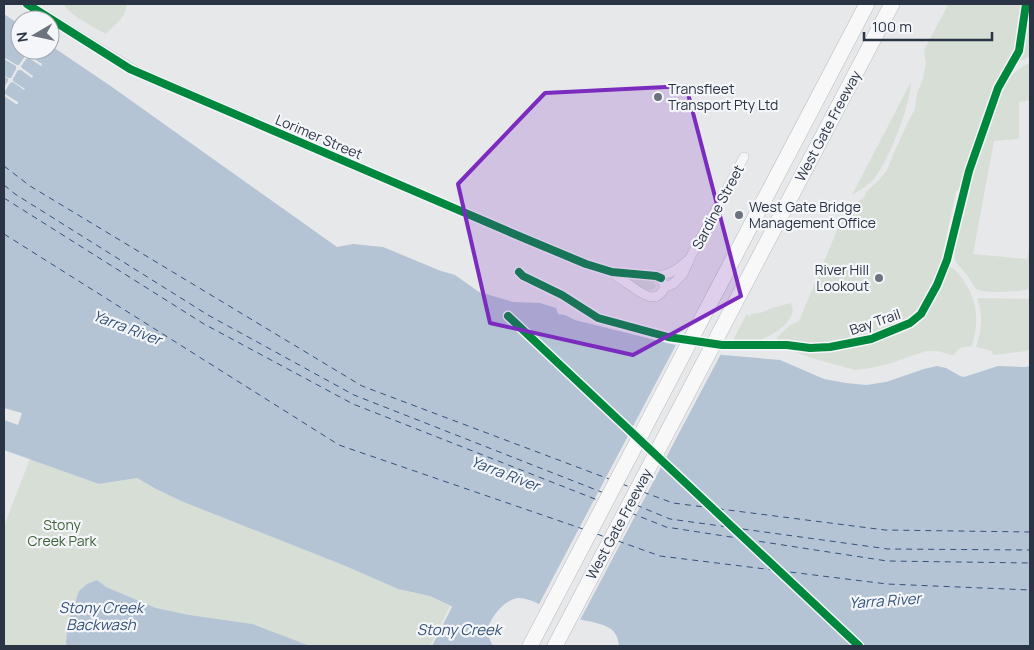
<svg xmlns="http://www.w3.org/2000/svg" width="1034" height="650" font-family="Manrope,sans-serif">
	<rect width="100%" height="100%" fill="#e6e8ea"/>
	<g fill="#d6ded6">
		<path d="M64,4h62c1,13 -12,21 -20,30 -12,-7 -35,-17 -42,-30z"/>
		<path d="M951,4h73l-7,48 -18,32 -10,22 -17,47 -10,36 -6,2 -16,76 -19,37 -8,10 -17,11 -31,14 -30,5 -29,2 -14,-3 -17,-1c5,-9 15,-18 24,-21l45,-107 21,-18 1,-4 13,-12 8,-10 9,-22 13,-28 6,-11 2,-16 6,-14 3,-16 -2,-13 24,-45z"/>
		<path d="M1030,5v51l-13,7 5,-12 5,-20 -1,-9z"/>
		<path d="M1030,63v37l-11,2v37l-25,2 -21,113 54,5 3,-16v46l-12,2 -22,1 -13,-1 -7,-2 -9,-14 -11,-13 -2,-6 1,-17 18,-79 21,-56 8,-17 5,-8 7,-6 11,-8z"/>
		<path d="M911,82c0,21 -22,77 -35,94 -6,8 -15,14 -24,19z"/>
		<path d="M950,267c7,3 10,9 14,14 14,22 15,41 8,65l-12,2 -7,7 -16,-4h-11l-35,12 -20,5 -16,2 -40,-11 -37,-13 6,-1 17,4h21l31,-4 8,1c15,-5 47,-12 58,-23 11,-12 21,-38 26,-53z"/>
		<path d="M623,277l31,5 2,4 -3,3 -7,3z"/>
		<path d="M977,298l53,1v50l-4,2 -33,4 -1,-4 -16,-4c6,-17 7,-32 1,-49z"/>
		<path d="M791,303c9,17 -20,34 -34,38 -8,2 -17,1 -25,1l15,-28 3,3 1,-3 9,-1 12,-5z"/>
		<path d="M30,459l69,25 38,-6 19,11 25,12 162,64 55,24 32,7 20,10 -20,40h-120l-7,-3 -147,-35 -50,-21 -9,-7 -30,46 -1,20h-62v-120z"/>
	</g>
	<g fill="#b4c4d5">
		<path d="M4,14l16,11v25h30v-5l62,42 225,160 16,-3 30,3 58,24 14,4 24,17 34,10 27,1 16,5 2,6 7,1 10,5 92,23 56,12 57,5 44,19 22,4 20,2 20,-3 38,-13 13,-3 9,2 14,8 4,1 34,-11 27,1 5,-1v280h-411c-1,-7 -2,-12 -8,-17 -13,-9 -41,-9 -56,-16 -11,-6 -22,-14 -35,-15 -13,-1 -29,18 -32,30 -1,7 2,12 5,18h-61l20,-39 -1,-1 -21,-10 -32,-7 -55,-24 -162,-64 -25,-12 -19,-11 -38,6 -95,-34z"/>
		<path d="M97,580l9,7 50,21 33,7 63,9 58,22h-244l1,-20 12,-35 8,-7z"/>
	</g>
	<g fill="#e6e8ea">
		<path d="M14,45l11,8h3l1,-3h4l-3,4v2l12,8 -1,2 -12,-8h-2l-6,8 1,2 11,8 -1,2 -11,-8h-3l-5,9v2l12,8 -1,1 -11,-8 -3,1 -5,8v3l13,8v2h-2l-12,-8v-9l4,-6v-2l-4,-3v-1l4,3h3l5,-9v-3l-12,-7 1,-1 12,7h2l6,-9 -1,-2 -11,-8z"/>
		<path d="M677,343l45,9 -143,270 -23,-6 -18,-10z"/>
		<path d="M4,408l18,5 -4,12 -14,-5z"/>
		<path d="M529,624l41,16 -4,6h-49z"/>
	</g>
	<g fill="none" stroke-linecap="round" stroke-linejoin="round">
		<g stroke="#34527a" stroke-width="1" stroke-dasharray="6 5" stroke-linecap="butt">
			<path d="M4,166l26,20 332,200 247,93"/>
			<path d="M4,185l11,9 193,121 146,80 250,98"/>
			<path d="M4,198l200,126 149,80 247,97"/>
			<path d="M4,234l335,211 244,84"/>
			<path d="M508,316l125,117"/>
			<path d="M661,460l70,66"/>
			<path d="M622,484l8,3"/>
			<path d="M643,492l30,11 212,27 145,2"/>
			<path d="M636,505l34,14 218,30 142,1"/>
			<path d="M631,513l35,14 221,34 143,2"/>
			<path d="M734,529l10,9"/>
			<path d="M597,534l8,3"/>
			<path d="M618,541l42,15 227,28 143,6"/>
			<path d="M747,541l112,105"/>
		</g>
		<g stroke="#c4c6c8" stroke-width="10">
			<g id="street">
				<path d="M27,4l111,68 388,167 60,25 26,8 47,5 3,4 3,6c-9,20 -25,5 -37,-3 -5,-4 -11,-7 -16,-12"/>
				<path d="M656,276c14,-1 22,-7 32,-16"/>
				<path d="M665,287l8,-3 10,-10 8,-18 53,-99"/>
			</g>
		</g>
		<g stroke="#b8bbbf" stroke-width="16">
			<g id="highway">
				<path d="M530,646l337,-642"/>
				<path d="M555,646l337,-642"/>
			</g>
		</g>
		<use href="#street" stroke="#f5f6f7" stroke-width="9"/>
		<use href="#highway" stroke="#f8f8f8" stroke-width="15"/>
		<g stroke="#f4f6f9" stroke-width="11">
			<g id="cycleway">
				<path d="M27,4l103,65 37,16 359,154 60,25 26,8 44,4 5,2"/>
				<path d="M519,272l4,4 39,19 36,23 70,19 54,8h65l23,3 20,-1 41,-8 39,-16 11,-9 16,-29 10,-25 22,-89 29,-83 21,-37 7,-47"/>
				<path d="M508,316l351,330"/>
			</g>
		</g>
		<use href="#cycleway" stroke="#00873e" stroke-width="8"/>
	</g>
	<path fill="#7b2cbf" fill-opacity="0.2" stroke="#7b2cbf" stroke-width="4" stroke-linejoin="round" d="M686,86l55,210 -108,59 -143,-32 -32,-139 87,-91z"/>
	<g fill="#6c737f" stroke="#f4f6f9" stroke-width="2">
		<circle cx="658" cy="97" r="5"/>
		<circle cx="739" cy="215" r="5"/>
		<circle cx="879" cy="278" r="5"/>
	</g>
	<g text-anchor="middle" stroke-width="4.5" stroke-linejoin="round" paint-order="stroke">
		<g font-size="14" fill="#2b3445" stroke="#f4f6f9" text-anchor="start">
			<text x="668" y="94">Transfleet<tspan x="668" dy="16">Transport Pty Ltd</tspan></text>
			<text x="749" y="212">West Gate Bridge<tspan x="749" dy="16">Management Office</tspan></text>
			<text x="869" y="275" text-anchor="end">River Hill<tspan x="869" dy="16">Lookout</tspan></text>
		</g>
		<g font-size="14" fill="#2b3445" stroke="#f4f6f9">
			<text transform="translate(828 126) rotate(-62)" y="5">West Gate Freeway</text>
			<text transform="translate(319 137) rotate(23)" y="5">Lorimer Street</text>
			<text transform="translate(718 207) rotate(-62)" y="5">Sardine Street</text>
			<text transform="translate(875 322) rotate(-19)" y="5">Bay Trail</text>
			<text transform="translate(619 524) rotate(-62)" y="5">West Gate Freeway</text>
		</g>
		<g font-size="14" fill="#3f6138" stroke="#f4f6f9">
			<text x="62" y="530">Stony<tspan x="62" dy="16">Creek Park</tspan></text>
		</g>
		<g font-size="15" font-style="italic" fill="#34527a" stroke="#f4f6f9">
			<text transform="translate(127 328) rotate(21)" y="5">Yarra River</text>
			<text transform="translate(505 474) rotate(21)" y="5">Yarra River</text>
			<text transform="translate(885 601) rotate(-4)" y="5">Yarra River</text>
			<text x="101" y="613">Stony Creek<tspan x="101" dy="17">Backwash</tspan></text>
			<text x="459" y="635">Stony Creek</text>
		</g>
	</g>
	<rect width="1034" height="650" fill="none" stroke="#2b3445" stroke-width="10"/>
	<g transform="translate(35 35) rotate(261)"><circle r="24" fill="#f4f6f9" stroke="#a4a8b1"/>
	<path d="M0-4L9 19L0 12L-9 19Z" fill="#6c737f"/>
	<text y="-8" font-size="14" font-weight="bold" text-anchor="middle" fill="#2b3445">N</text>
	</g>
	<path d="M864 32v8h128v-8" fill="none" stroke="#2b3445" stroke-width="2.5"/>
	<text x="872" y="32" font-size="15" fill="#2b3445" stroke="#f4f6f9" stroke-width="4" paint-order="stroke">100 m</text>
</svg>
